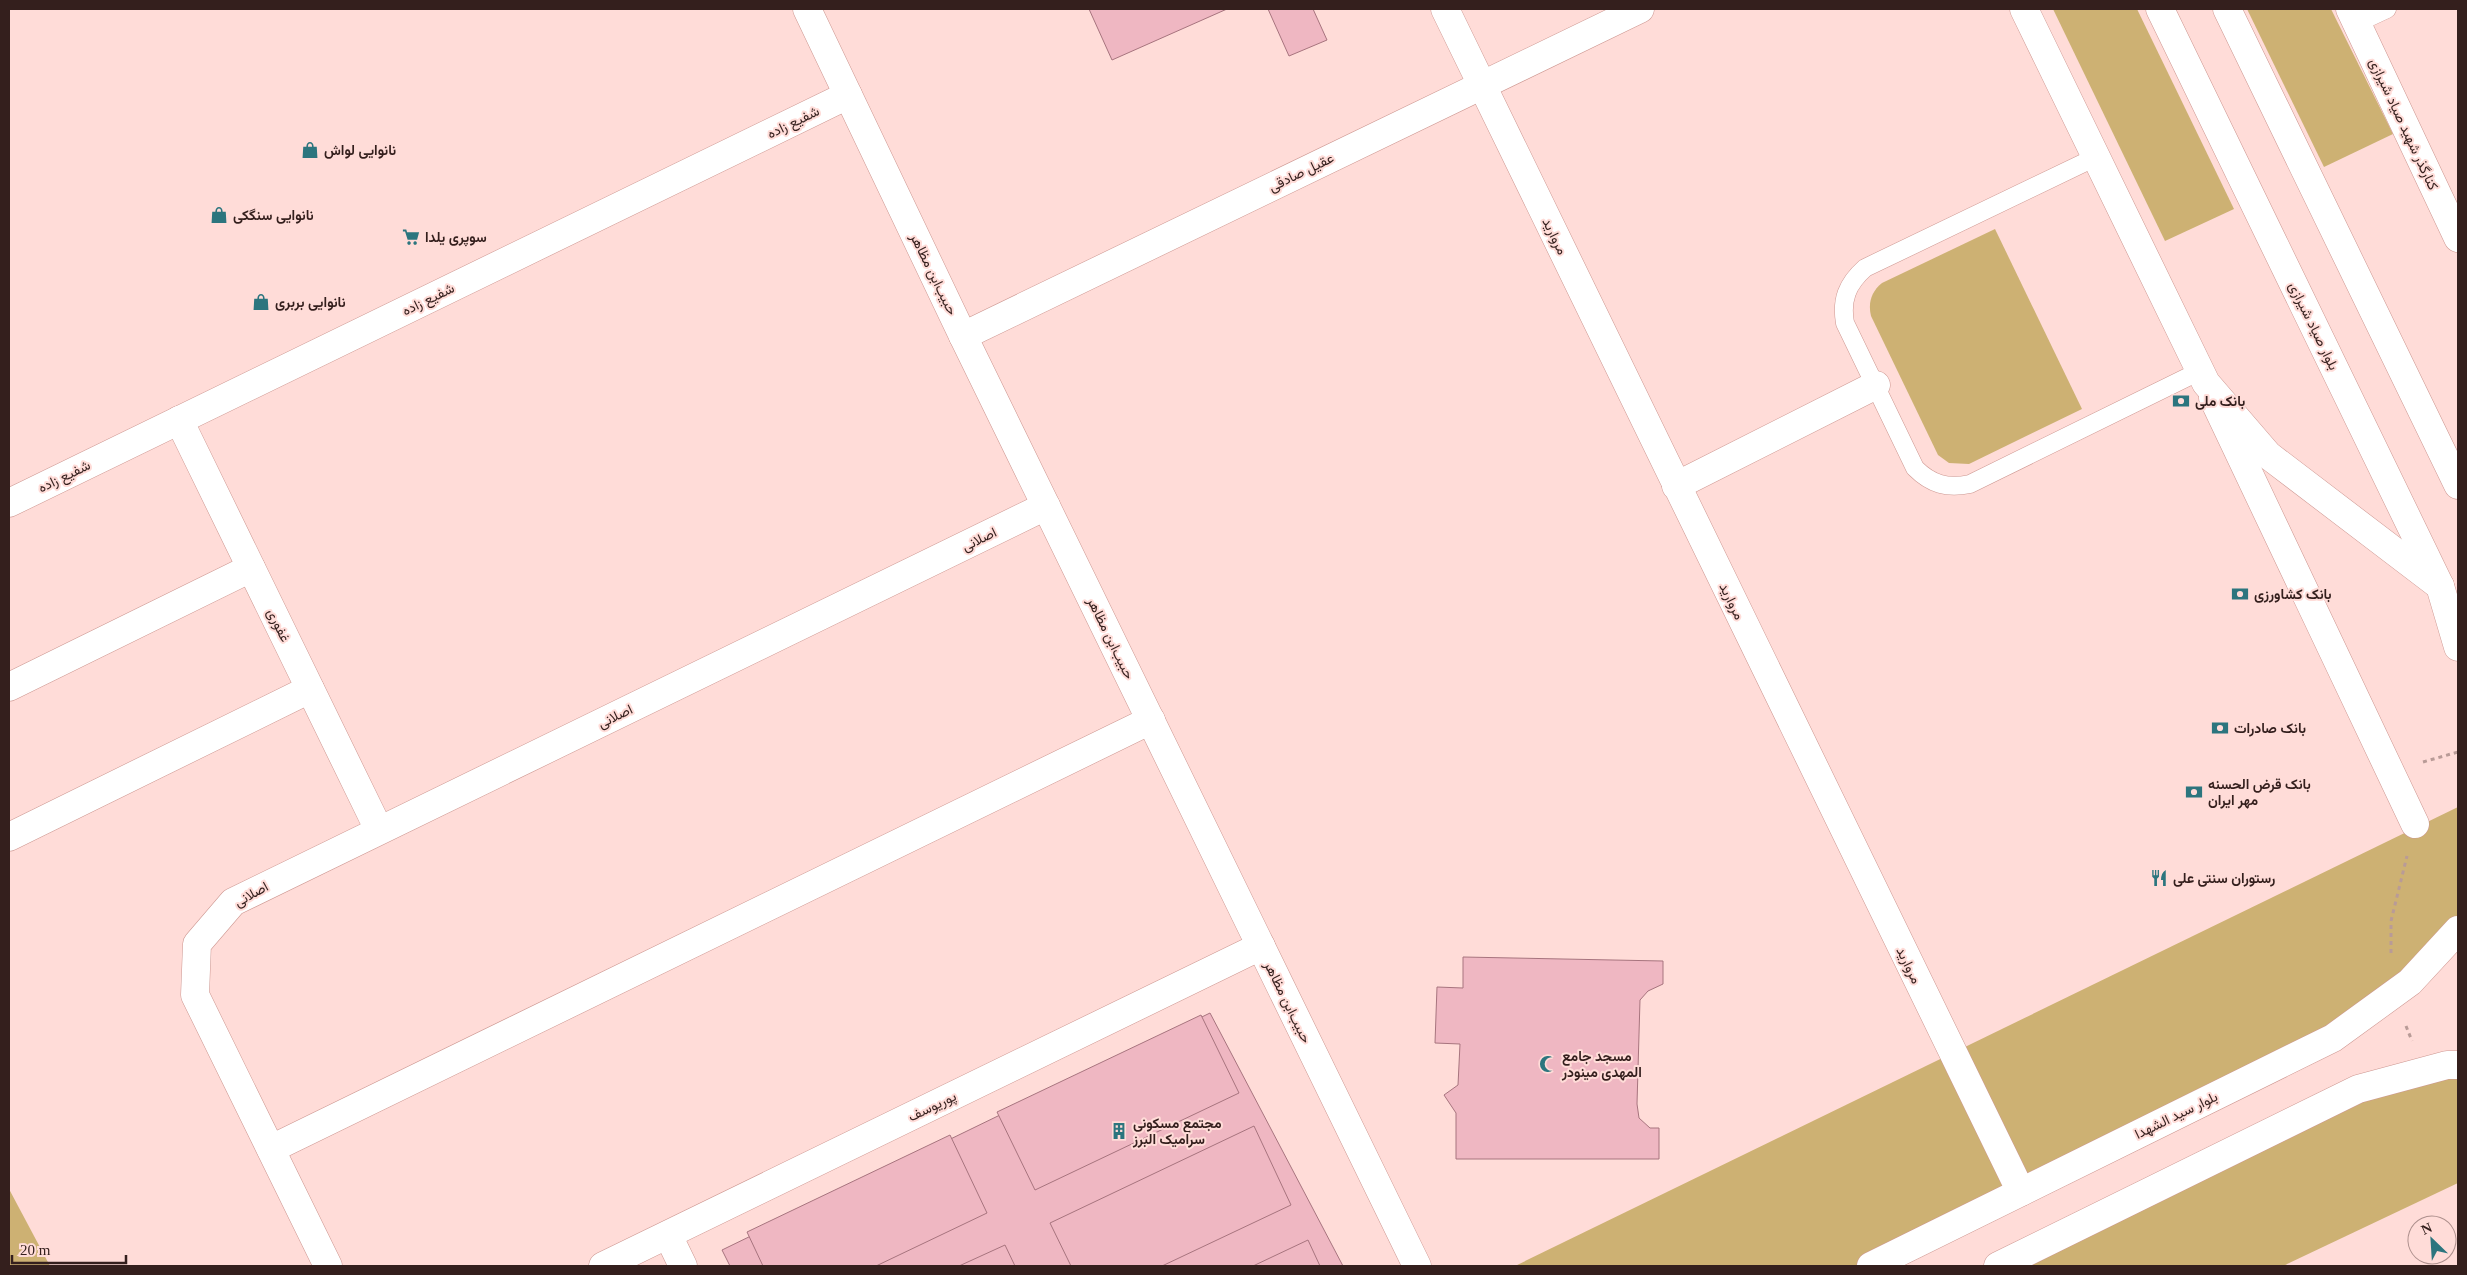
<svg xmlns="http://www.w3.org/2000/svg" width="2467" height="1275" font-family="'Times New Roman',Vazirmatn,serif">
	<rect width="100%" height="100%" fill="#ffdcd8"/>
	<g fill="#cdb173">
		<path d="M2053,9h84l97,200 -69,32z"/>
		<path d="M2247,9h84l62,125 -69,33z"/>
		<path d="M1995,229l87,180 -113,55 -20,-1 -11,-8 -67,-139c-3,-13 0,-24 11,-33z"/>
		<path d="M2458,807v123l-48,52 -539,284h-356z"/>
		<path d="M2458,1065v118l-175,83h-285l360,-177z"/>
		<path d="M9,1189l41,77h-41z"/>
	</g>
	<g fill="#efb7c2" stroke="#a7747e">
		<path d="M1089,9h138l-115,51z"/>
		<path d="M1268,9h45l14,31 -38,16z"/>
		<path d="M1463,957l200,4v23l-15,7 -8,9 -3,104 2,14 11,10h9v31h-203v-46l-12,-18 14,-10 2,-41 -25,-1 2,-56 26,1z"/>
		<path d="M1210,1013l133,253h-613l-8,-16z"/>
		<path d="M1201,1015l38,78 -204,97 -38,-78z"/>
		<path d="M1254,1126l37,79 -129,61h-91l-21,-43z"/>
		<path d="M950,1135l37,78 -111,53h-113l-16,-34z"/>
		<path d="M1308,1240l12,26h-67z"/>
		<path d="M1005,1245l10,21h-56z"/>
	</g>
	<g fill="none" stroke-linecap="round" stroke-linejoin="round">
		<g stroke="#cd9791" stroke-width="19">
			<g id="service">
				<path d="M2357,23l30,-14"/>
				<path d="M2096,157l-231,111c-18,16 -24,32 -20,55l70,145c16,16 32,21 55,16l230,-113"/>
			</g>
		</g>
		<g stroke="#cd9791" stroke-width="29">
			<g id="minor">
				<path d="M807,9l156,327 454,930"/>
				<path d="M1445,9l576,1183"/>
				<path d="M963,336l677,-327"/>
				<path d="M2213,398l202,426"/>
				<path d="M179,420l200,410"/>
				<path d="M1676,486l200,-101"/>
				<path d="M9,503l839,-408"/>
				<path d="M9,687l242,-119"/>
				<path d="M9,837l301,-148"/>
				<path d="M271,1149l880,-429"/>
				<path d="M668,1235l15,31"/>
				<path d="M328,1266l-133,-271 2,-51 36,-42 813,-396"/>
				<path d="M603,1266l658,-320"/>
			</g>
		</g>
		<g stroke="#cd9791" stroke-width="29">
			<path id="tertiary" d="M2024,9l182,374 62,72 172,131"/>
		</g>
		<g stroke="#cd9791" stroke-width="29">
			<g id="secondary">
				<path d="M2160,9l280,577 18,61"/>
				<path d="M2227,9l231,476"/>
				<path d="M2350,9l108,229"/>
				<path d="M1871,1266l462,-228 77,-56 48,-52"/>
				<path d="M1998,1266l360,-177 89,-24h11"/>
			</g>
		</g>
		<g stroke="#b99b97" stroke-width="3" stroke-dasharray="4 4" stroke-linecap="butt">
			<path d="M2423,762l35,-10"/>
			<path d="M2391,953v-32l16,-65"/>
			<path d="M2406,1026l6,15"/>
		</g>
		<use href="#service" stroke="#fff" stroke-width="18"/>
		<use href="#minor" stroke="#fff" stroke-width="28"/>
		<use href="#tertiary" stroke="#fff" stroke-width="28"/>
		<use href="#secondary" stroke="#fff" stroke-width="28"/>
	</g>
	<defs>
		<g id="shop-bare" transform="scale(1.35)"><path d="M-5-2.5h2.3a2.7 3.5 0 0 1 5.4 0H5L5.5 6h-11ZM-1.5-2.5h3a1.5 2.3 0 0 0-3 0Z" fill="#2c757e" stroke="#ffdcd8" stroke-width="2.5" paint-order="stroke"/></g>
		<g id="supermarket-bare" transform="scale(1.35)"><path d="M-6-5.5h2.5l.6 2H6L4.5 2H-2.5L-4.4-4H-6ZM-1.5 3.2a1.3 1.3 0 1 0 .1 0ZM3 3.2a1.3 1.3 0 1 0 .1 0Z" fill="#2c757e" stroke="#ffdcd8" stroke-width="2.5" paint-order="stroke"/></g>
		<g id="bank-bare" transform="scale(1.35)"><path d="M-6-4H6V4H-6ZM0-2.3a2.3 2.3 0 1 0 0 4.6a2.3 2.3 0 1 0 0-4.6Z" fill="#2c757e" stroke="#ffdcd8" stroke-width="2.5" paint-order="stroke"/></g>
		<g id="restaurant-bare" transform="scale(1.35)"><path d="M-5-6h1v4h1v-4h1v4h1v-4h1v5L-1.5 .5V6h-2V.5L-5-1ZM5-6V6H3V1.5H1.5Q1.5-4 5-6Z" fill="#2c757e" stroke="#ffdcd8" stroke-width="2.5" paint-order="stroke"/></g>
		<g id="mosque-bare" transform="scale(1.35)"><path d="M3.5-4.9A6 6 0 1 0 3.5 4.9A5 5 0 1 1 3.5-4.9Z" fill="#2c757e" stroke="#ffdcd8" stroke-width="2.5" paint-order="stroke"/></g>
		<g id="building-bare" transform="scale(1.35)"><path d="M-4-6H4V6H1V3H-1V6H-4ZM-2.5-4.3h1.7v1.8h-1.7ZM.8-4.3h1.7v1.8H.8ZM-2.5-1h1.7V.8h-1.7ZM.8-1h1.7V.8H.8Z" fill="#2c757e" stroke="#ffdcd8" stroke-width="2.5" paint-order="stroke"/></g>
	</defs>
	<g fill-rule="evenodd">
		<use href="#shop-bare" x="310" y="150"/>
		<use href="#shop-bare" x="219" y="215"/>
		<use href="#supermarket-bare" x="411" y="237"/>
		<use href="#shop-bare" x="261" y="302"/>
		<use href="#bank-bare" x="2181" y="401"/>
		<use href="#bank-bare" x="2240" y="594"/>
		<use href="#bank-bare" x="2220" y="728"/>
		<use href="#bank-bare" x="2194" y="792"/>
		<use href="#restaurant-bare" x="2159" y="878"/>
		<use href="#mosque-bare" x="1548" y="1064"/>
		<use href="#building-bare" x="1119" y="1131"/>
	</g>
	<g text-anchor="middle" stroke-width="4" stroke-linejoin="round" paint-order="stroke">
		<g font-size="14" fill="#341f1d" stroke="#ffdcd8">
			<text transform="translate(793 122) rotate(-26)" y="5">شفیع زاده</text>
			<text transform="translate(2404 124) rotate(65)" y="5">کنارگذر شهید صیاد شیرازی</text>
			<text transform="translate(1301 172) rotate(-26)" y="5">عقیل صادقی</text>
			<text transform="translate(1555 236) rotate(64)" y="5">مروارید</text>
			<text transform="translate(934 274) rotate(64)" y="5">حبیب‌ابن مظاهر</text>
			<text transform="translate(428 299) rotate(-26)" y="5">شفیع زاده</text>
			<text transform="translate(2314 326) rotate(64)" y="5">بلوار صیاد شیرازی</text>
			<text transform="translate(64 476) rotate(-26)" y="5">شفیع زاده</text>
			<text transform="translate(979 539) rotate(-26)" y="5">اصلانی</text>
			<text transform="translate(1732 601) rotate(64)" y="5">مروارید</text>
			<text transform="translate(279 625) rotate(64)" y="5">غفوری</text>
			<text transform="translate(1111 638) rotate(64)" y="5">حبیب‌ابن مظاهر</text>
			<text transform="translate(615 716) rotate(-26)" y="5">اصلانی</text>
			<text transform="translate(251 894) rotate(-29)" y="5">اصلانی</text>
			<text transform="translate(1909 965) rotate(64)" y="5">مروارید</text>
			<text transform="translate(1288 1002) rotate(64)" y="5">حبیب‌ابن مظاهر</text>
			<text transform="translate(932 1106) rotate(-26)" y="5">پوریوسف</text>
			<text transform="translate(2176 1115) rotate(-26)" y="5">بلوار سید الشهدا</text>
		</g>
		<g font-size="14" font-weight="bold" fill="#341f1d" stroke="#ffdcd8" text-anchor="start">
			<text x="324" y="155">نانوایی لواش</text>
			<text x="233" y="220">نانوایی سنگکی</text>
			<text x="425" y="242">سوپری یلدا</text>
			<text x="275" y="307">نانوایی بربری</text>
			<text x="2195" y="406">بانک ملی</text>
			<text x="2254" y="599">بانک کشاورزی</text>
			<text x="2234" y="733">بانک صادرات</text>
			<text x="2208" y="789">بانک قرض الحسنه<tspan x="2208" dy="16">مهر ایران</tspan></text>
			<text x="2173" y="883">رستوران سنتی علی</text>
			<text x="1562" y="1061">مسجد جامع<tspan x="1562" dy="16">المهدی مینودر</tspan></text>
			<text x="1133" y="1128">مجتمع مسکونی<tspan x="1133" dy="16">سرامیک البرز</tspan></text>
		</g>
	</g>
	<rect width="2467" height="1275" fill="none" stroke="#341f1d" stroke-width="20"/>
	<g transform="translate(2432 1240) rotate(335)"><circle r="24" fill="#ffdcd8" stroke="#ae908d"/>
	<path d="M0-4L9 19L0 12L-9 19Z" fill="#2c757e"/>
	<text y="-8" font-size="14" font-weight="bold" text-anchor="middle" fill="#341f1d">N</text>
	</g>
	<path d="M12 1255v8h114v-8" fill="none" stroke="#341f1d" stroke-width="2.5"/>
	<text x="20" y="1255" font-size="15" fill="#341f1d" stroke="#ffdcd8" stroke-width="4" paint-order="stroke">20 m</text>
</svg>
